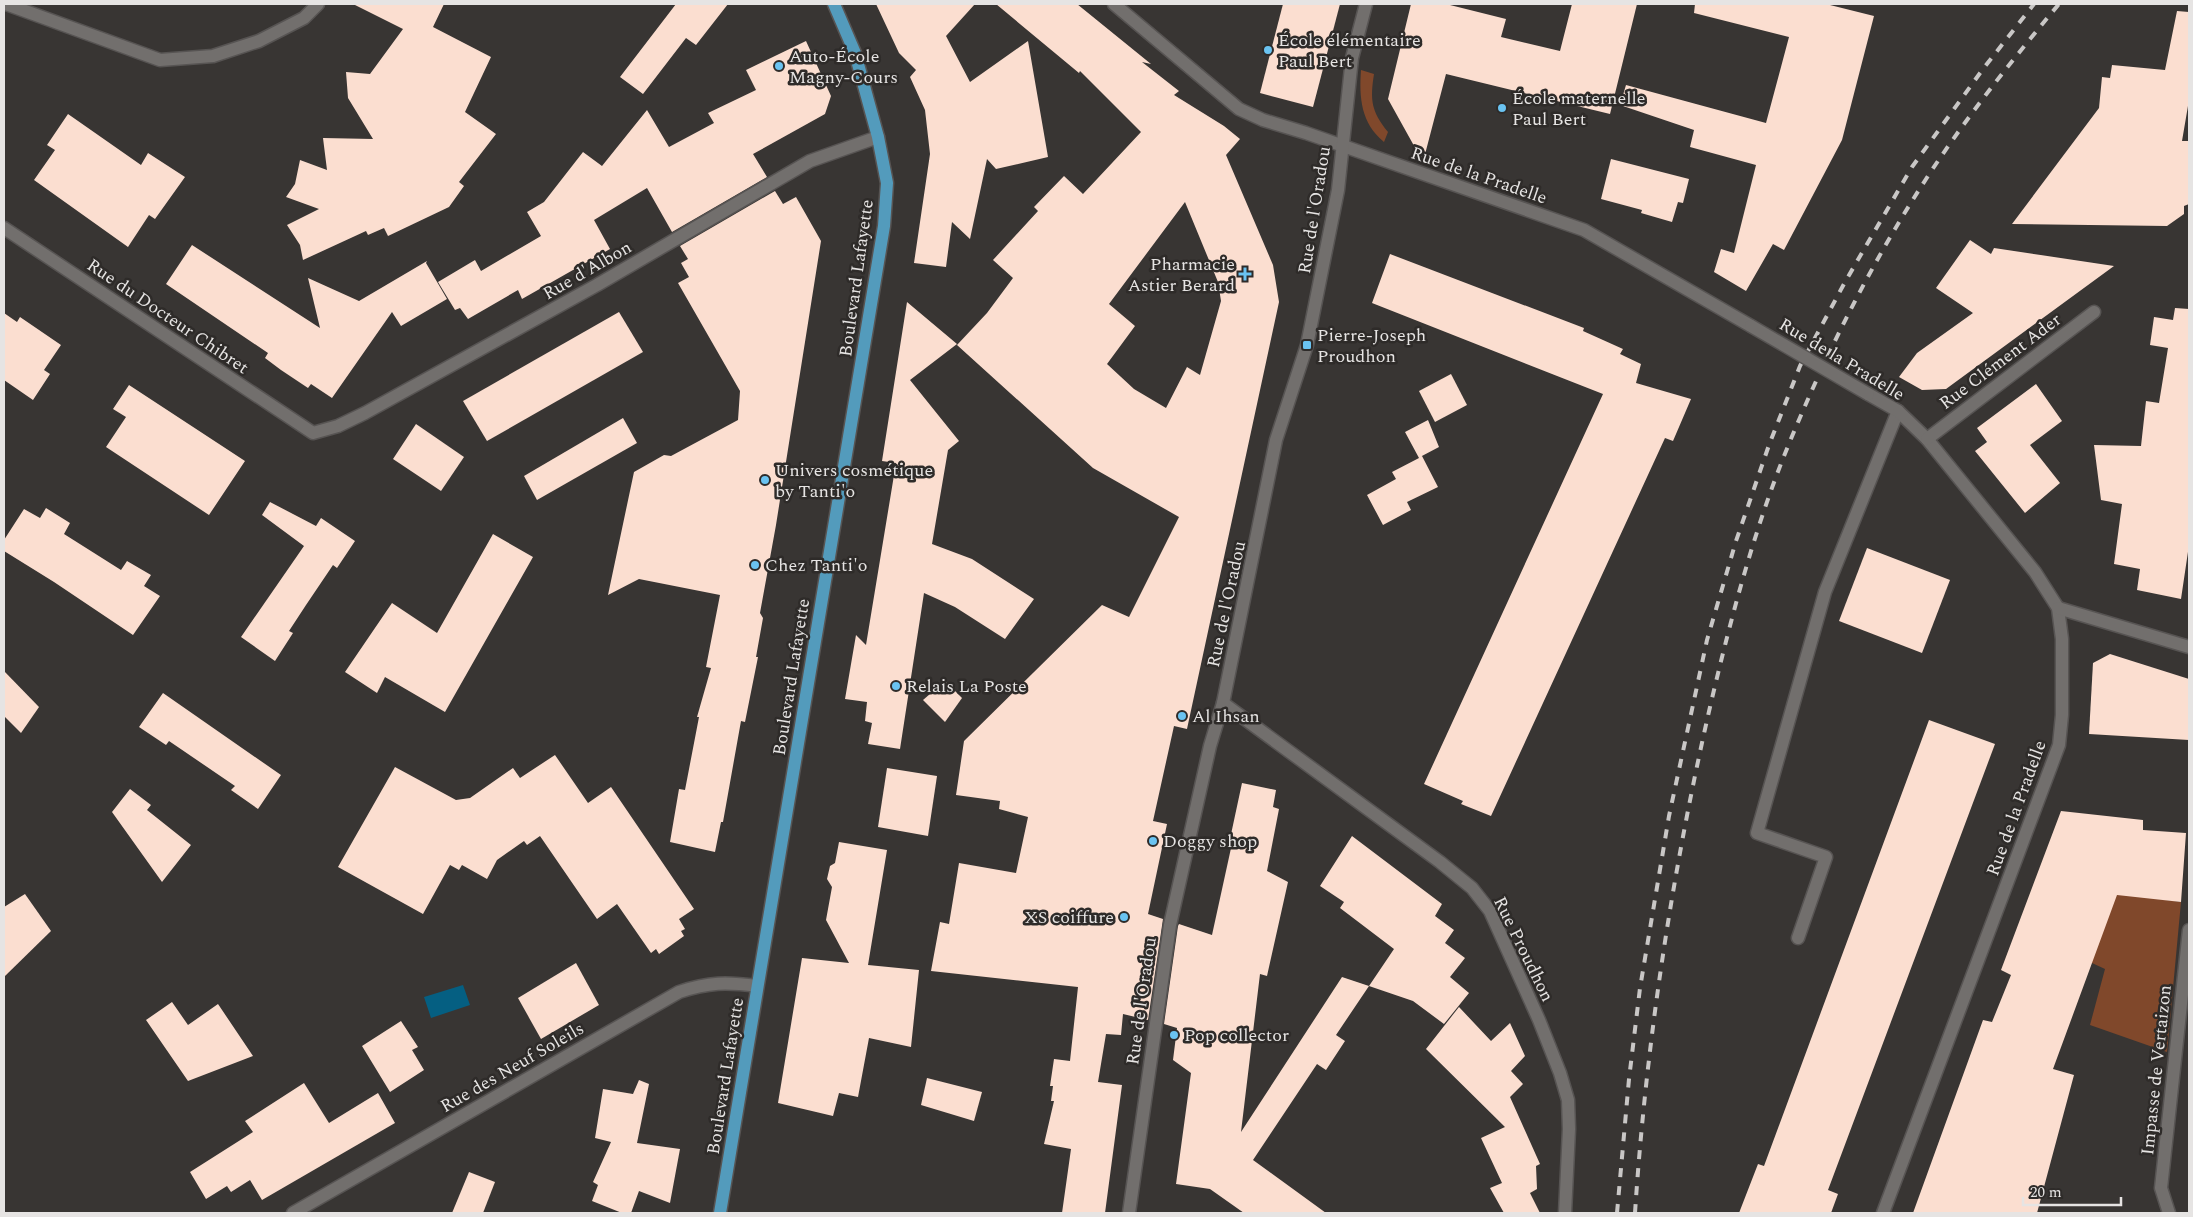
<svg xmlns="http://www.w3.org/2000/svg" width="2193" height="1217" font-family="Spectral,serif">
	<rect width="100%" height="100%" fill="#383533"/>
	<g fill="#80482b">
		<path d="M1361,70l13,4c-4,26 -3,37 14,58l-4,10c-23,-19 -25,-44 -23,-72z"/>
		<path d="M2094,890l87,12 -14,150 -77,-27 15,-56 -13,-6z"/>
	</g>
	<path fill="#055f82" d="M463,985l7,20 -39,13 -7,-21z"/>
	<g fill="#fbded0" fill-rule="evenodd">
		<path d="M353,4h91l-11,23 58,30 -26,55 31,22 -37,48 5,4 -15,21 -61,29 -4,-8 -16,7 -2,-4 -63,29 -3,-15 -13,-20 32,-16 -33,-12 9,-13 5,-24 27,10 -4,-32 50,1 -25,-41 -2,-26 24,2 33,-45z"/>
		<path d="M676,4h52l-32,41 -10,-7 -43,56 -23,-17z"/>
		<path d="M876,4h99l-29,32 24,46 58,-41 20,116 -52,12 -9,-10 -17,80 -18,-17 -6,45 -32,-4 16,-109 -5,-44 -15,-33 6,-7 -17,-17z"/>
		<path d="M996,4h81l74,60 -9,-2 37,29 -5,4 50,31 16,13 -14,16 47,110 6,37 -92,427 -13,-3 -21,95 14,3 -19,90 15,5 -15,101 -25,-6 -2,21 -15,-1 -8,48 24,3 -17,128h-43l9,-64 -27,-5 10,-43h-3l2,-15h-3l4,-27 16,2 8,-74 -147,-16 9,-49 9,2 10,-61 57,10 12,-56 -29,-8 1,-8 -44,-6 8,-54 138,-136 27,12 50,-100 -86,-49 -136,-123 30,-32 26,-35 -20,-18 45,-49 -4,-4 30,-31 19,18 58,-62 -61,-61 -1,2zM1185,202l33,80 3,19 -21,74 -13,-8 -21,41 -32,-19 -27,-25 28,-38 -26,-22z"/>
		<path d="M1283,4h57l-27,103 -53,-14z"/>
		<path d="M1411,4h35l60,15 -5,18 59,14 12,-47h65l-27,110 -164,-40 -23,88 -35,-63z"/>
		<path d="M1695,4h131l48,12 -32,124 -58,110 -11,-6 -27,47 -32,-19 7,-23 13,4 22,-88 -66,-18 4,-17 -74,-25 6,-20 140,38 23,-86 -95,-24z"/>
		<path d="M2177,11l12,1v88l-7,41h7v63l-5,2v8l-17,12 -155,-2 87,-116 3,-31 8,1 2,-13 53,5z"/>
		<path d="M806,41l25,55 -6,18 -72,40 14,23 -95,55 -25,-44 -53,32 16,29 -88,50 -4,-9 -50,29 -8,-11 -5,2 -17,-28 37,-22 6,11 60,-35 -14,-24 17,-10 39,-50 19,14 45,-56 22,37 45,-24 -6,-10 48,-23 -10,-20z"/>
		<path d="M68,114l73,51 7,-12 37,24 -30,42 -6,-4 -21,32 -94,-67 21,-30 -8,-5z"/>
		<path d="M1611,159l78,20 -6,24 -5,-1 -6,20 -31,-9 1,-3 -41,-11z"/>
		<path d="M775,191l8,13 13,-7 25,44 -45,284 -16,88 3,5 -7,39h2l-13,65 -4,-1 -18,101h-2l-6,30 -45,-10 9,-53 6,1 14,-73h-2l14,-49 -5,-1 14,-72 -81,-16 -31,16 26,-123 30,-17 7,1 67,-36 2,-29 -62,-108 11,-6 -8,-14 7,-4 -8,-13z"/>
		<path d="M1970,240l21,14 3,-6 120,18 -168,123 -24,1 -23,-13 18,-24 56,-40 -37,-25z"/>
		<path d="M192,245l128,83 -12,-50 51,23 68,-40 -1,2 21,36 -46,27 -9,-14 -60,86 -21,-14 -3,4 -27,-18 -16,-12 3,-5 -102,-69z"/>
		<path d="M1390,254l194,74 -1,3 40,18 -3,5 21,10 -5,19 55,16 -18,42 -8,-3 -174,378 -30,-12 2,-3 -39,-17 179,-390 -231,-91z"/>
		<path d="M907,302l50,42 -47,36 49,61 -11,9 -16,94 40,15 62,40 -29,40 -50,-32 -31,-14 -24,156 -32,-5 4,-21 -7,-2 2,-19 -22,-3 11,-64 10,10 30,-182 -14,-2z"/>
		<path d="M2175,308l14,1v236l-8,54 -44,-9 3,-21 -26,-5 8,-60 -21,-4 -7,-55 47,1 5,-45 13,2 9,-55 -18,-3 4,-28 19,3z"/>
		<path d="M619,312l24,40 -156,89 -24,-40z"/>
		<path d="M4,313l13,9 3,-5 41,28 -17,25 6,4 -17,26 -29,-20z"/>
		<path d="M1451,374l16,31 -32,17 -16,-31z"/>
		<path d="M2036,384l26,37 -32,24 30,38 -35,30 -50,-62 12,-9 -10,-14z"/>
		<path d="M129,385l116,76 -36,54 -103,-68 20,-30 -13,-8z"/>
		<path d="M623,418l14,25 -100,57 -13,-24z"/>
		<path d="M1428,420l11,27 -19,10 2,-1 16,31 -31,15 4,8 -28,15 -16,-30 29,-16 -4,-7 27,-14 -14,-26z"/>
		<path d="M416,424l48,33 -23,34 -48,-32z"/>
		<path d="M270,502l46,24 5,-8 34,23 -18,27 -4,-3 -27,40 -17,26 4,2 -18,28 -34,-24 63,-91 -42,-31z"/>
		<path d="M46,508l24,15 -6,11 57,36 6,-9 24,14 -7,11 16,10 -27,39 -79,-53 -50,-31v-11l20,-31 16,9z"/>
		<path d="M493,534l40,23 -88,155 -60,-35 -8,16 -32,-21 47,-69 45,30z"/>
		<path d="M1867,548l83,32 -28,73 -83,-32z"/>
		<path d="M2110,654l79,25v61l-100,-6 4,-71z"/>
		<path d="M4,671l35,36 -18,26 -17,-17z"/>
		<path d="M945,681l17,17 -17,24 -22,-22z"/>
		<path d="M163,693l118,82 -23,34 -27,-19 4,-4 -66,-45 -3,4 -27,-18z"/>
		<path d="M1929,720l66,24 -167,446 10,4 -7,19h-92l19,-49 6,2z"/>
		<path d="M555,755l33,48 23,-16 83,122 -15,10 6,10 -4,2 3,5 -25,18 -3,-5 -5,4 -34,-49 -20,15 -57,-83 -13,9 -3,-4 -27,19 -10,19 -25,-14 -3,5 -9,-5 -27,49 -85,-47 57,-100 61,33 14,-2 43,-30 7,10z"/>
		<path d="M887,768l50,8 -9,60 -50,-9z"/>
		<path d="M1242,783l34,7 -3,17 6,2 -12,62 21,11 -21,94 -7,-2 -19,158 101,-155 27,9 -33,49 9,6 -19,29 -9,-6 -64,96 73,53h-82l-34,-24 -34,-5 15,-111 -18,-13 4,-32 -13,-4 14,-98 1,-2 33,11 21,-96h-3z"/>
		<path d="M130,789l21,16 -4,5 44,35 -29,37 -50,-70z"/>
		<path d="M2061,811l82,9v10l43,3 -5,69 -64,-7 -64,174 21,6 -37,138h-124l70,-193 9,2 19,-47 -10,-5z"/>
		<path d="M1352,836l90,68 -7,12 19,14 -9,13 20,15 -15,19 19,16 -25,31 -31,-23 -44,-15 25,-37 -54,-41 4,-6 -24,-16z"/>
		<path d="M839,842l48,8 -19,115 51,5 -8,77 -42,-9 -11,59 -19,-4 -6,23 -55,-13 24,-145 47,5 -23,-43 6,-33 -5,-8 3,-13 5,-3z"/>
		<path d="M25,894l26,37 -47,46v-70z"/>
		<path d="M576,963l23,42 -58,34 -23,-41z"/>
		<path d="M172,1002l16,23 30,-21 35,52 -65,25 -42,-61z"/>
		<path d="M1459,1007l32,34 19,-18 15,33 -14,15 12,13 -13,13 30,67 -4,2 1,23 -7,4 10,20h-36l-14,-25 12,-5 -21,-45 24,-11 -79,-78z"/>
		<path d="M401,1021l17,26 -6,3 12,20 -34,22 -28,-46z"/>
		<path d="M927,1078l55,14 -8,29 -53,-16z"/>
		<path d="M639,1080l10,4 -12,59 43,6 -10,54 -31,-12 -8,22h-9l-30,-12 6,-16 -5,-3 18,-40 -16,-4 8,-49 30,5z"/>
		<path d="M304,1083l25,40 49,-30 17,30 -133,77 -12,-20 -19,12 -4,-6 -21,13 -16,-27 63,-40 -8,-11z"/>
		<path d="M469,1172l26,10 -12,31h-31z"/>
	</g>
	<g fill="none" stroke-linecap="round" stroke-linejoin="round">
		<g stroke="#575453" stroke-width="15">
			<g id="service">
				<path d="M1798,938l28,-81 -69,-24 68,-241 73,-181"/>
				<path d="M2169,1213l-8,-25 28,-258"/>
			</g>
		</g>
		<g stroke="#575453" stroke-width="15">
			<g id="minor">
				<path d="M6,4l154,56 53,-4 46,-15 45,-23 14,-14"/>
				<path d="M1114,4l125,105 24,11 43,13 278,97 167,96"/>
				<path d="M4,228l309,205 25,-7 27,-13 232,-128 213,-124 68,-24"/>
				<path d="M1868,394l30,17 29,28 108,133 23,36 4,31v76l-3,30 -176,468"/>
				<path d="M1927,439l167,-127"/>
				<path d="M2058,608l131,39"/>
				<path d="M1223,703l217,159 32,26 18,23 49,109 21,53 8,27 1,29 -4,84"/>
				<path d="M293,1213l386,-221c30,-10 48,-10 78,-6"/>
				<path d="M1129,1213l41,-288 40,-179 13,-43 53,-263 31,-95 31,-155 14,-132 14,-54"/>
			</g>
		</g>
		<g stroke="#575453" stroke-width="15">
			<path id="primary" d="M720,1213l164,-987 3,-43 -9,-46 -23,-84 -21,-49"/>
		</g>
		<use href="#service" stroke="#726f6d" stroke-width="12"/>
		<use href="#minor" stroke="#726f6d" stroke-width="12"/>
		<use href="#primary" stroke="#539bbc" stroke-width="12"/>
		<g stroke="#c9c7c6" stroke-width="4" stroke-dasharray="9 9" stroke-linecap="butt">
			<path d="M1617,1213l12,-134 11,-91 29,-172 38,-176 29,-99 33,-96 31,-79 45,-84 67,-115 71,-98 51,-65"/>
			<path d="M1635,1213c11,-169 37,-340 75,-506 20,-85 42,-170 74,-251 39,-97 87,-193 144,-280 40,-61 85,-117 131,-172"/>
		</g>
		<g stroke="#575453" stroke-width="15" stroke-linecap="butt">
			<path id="minor-bridge" d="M1751,326l117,68"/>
		</g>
		<use href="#minor-bridge" stroke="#726f6d" stroke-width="12"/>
	</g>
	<g fill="#6ac3f1" stroke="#2e2b29" stroke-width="2">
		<circle cx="1268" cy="50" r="5"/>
		<circle cx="779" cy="66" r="5"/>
		<circle cx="1502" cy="108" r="5"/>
		<path d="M1242.5 266.5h5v5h5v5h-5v5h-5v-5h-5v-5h5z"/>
		<rect x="1302" y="340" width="10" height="10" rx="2.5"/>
		<circle cx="765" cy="480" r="5"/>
		<circle cx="755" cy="565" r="5"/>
		<circle cx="896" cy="686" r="5"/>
		<circle cx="1182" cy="716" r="5"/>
		<circle cx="1153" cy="841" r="5"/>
		<circle cx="1124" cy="917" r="5"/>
		<circle cx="1174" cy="1035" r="5"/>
	</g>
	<g text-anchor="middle" stroke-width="5" stroke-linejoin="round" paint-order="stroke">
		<g font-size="18" fill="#e6e4e3" stroke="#2e2b29" text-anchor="start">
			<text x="1278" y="46">École élémentaire<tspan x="1278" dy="21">Paul Bert</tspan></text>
			<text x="789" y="62">Auto-École<tspan x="789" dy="21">Magny-Cours</tspan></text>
			<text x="1512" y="104">École maternelle<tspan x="1512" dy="21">Paul Bert</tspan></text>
			<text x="1235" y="270" text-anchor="end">Pharmacie<tspan x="1235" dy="21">Astier Berard</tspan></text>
			<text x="1317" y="341">Pierre-Joseph<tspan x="1317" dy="21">Proudhon</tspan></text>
			<text x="775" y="476">Univers cosmétique<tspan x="775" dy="21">by Tanti'o</tspan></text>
			<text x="765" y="571">Chez Tanti'o</text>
			<text x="906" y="692">Relais La Poste</text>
			<text x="1192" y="722">Al Ihsan</text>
			<text x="1163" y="847">Doggy shop</text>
			<text x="1114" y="923" text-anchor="end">XS coiffure</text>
			<text x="1184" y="1041">Pop collector</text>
		</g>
		<g font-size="18" fill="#e6e4e3" stroke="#2e2b29">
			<text transform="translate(1479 175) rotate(19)" y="6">Rue de la Pradelle</text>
			<text transform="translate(1314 210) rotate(-81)" y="6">Rue de l'Oradou</text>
			<text transform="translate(587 270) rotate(-30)" y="6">Rue d'Albon</text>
			<text transform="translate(856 278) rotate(-82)" y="6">Boulevard Lafayette</text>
			<text transform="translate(168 316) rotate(34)" y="6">Rue du Docteur Chibret</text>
			<text transform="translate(1842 359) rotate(31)" y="6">Rue de la Pradelle</text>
			<text transform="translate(2000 361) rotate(-37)" y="6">Rue Clément Ader</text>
			<text transform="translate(1226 604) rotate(-78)" y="6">Rue de l'Oradou</text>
			<text transform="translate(791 677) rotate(-81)" y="6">Boulevard Lafayette</text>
			<text transform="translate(2016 808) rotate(-70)" y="6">Rue de la Pradelle</text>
			<text transform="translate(1524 949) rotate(64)" y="6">Rue Proudhon</text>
			<text transform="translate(1141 1001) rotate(-82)" y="6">Rue de l'Oradou</text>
			<text transform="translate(512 1067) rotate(-30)" y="6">Rue des Neuf Soleils</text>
			<text transform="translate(2156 1070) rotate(-84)" y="6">Impasse de Vertaizon</text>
			<text transform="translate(725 1076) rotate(-81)" y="6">Boulevard Lafayette</text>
		</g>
	</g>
	<rect width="2193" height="1217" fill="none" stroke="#e6e4e3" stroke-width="10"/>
	<path d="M2023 1197v8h98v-8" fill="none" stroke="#e6e4e3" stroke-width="2.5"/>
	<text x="2030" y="1197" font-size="15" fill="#e6e4e3" stroke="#2e2b29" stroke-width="4" paint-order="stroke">20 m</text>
</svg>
